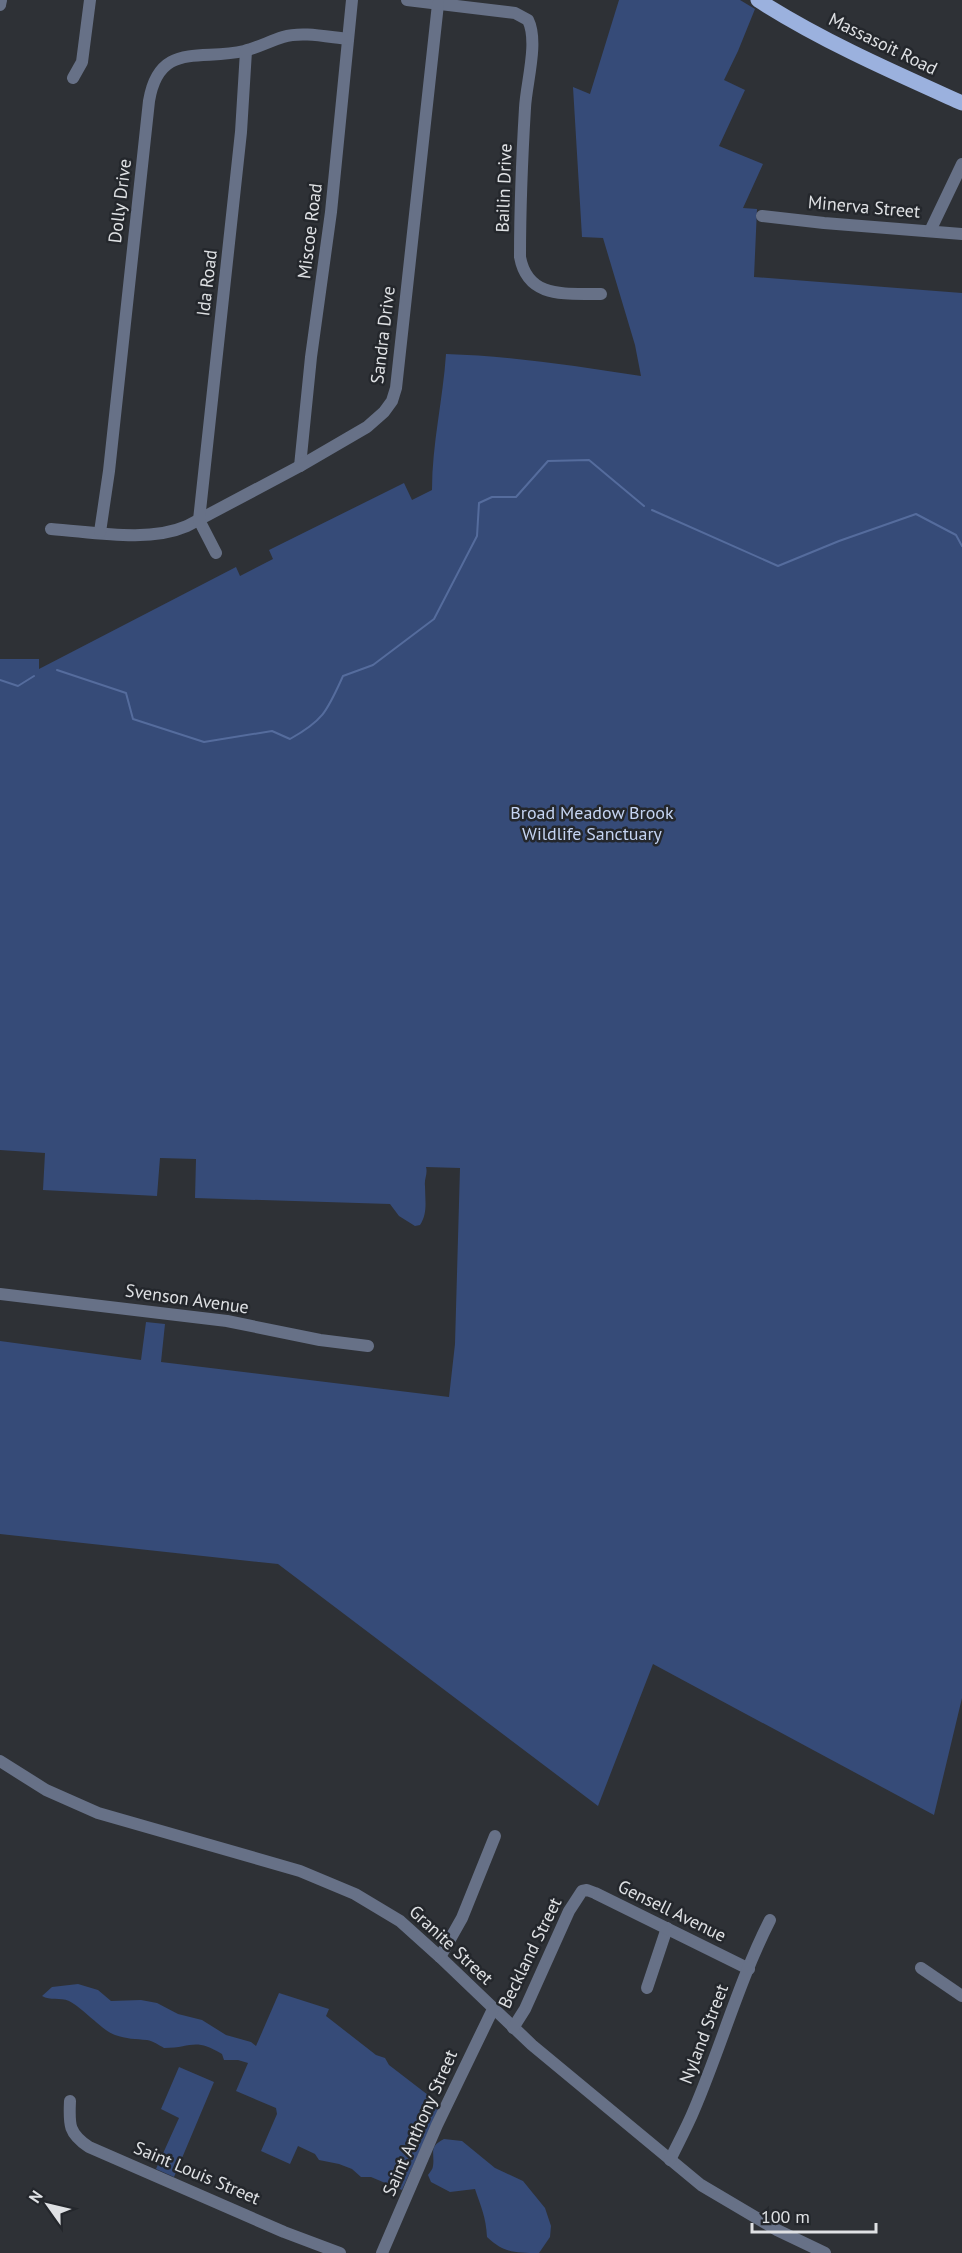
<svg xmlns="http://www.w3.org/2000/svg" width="962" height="2253" font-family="'PT Sans',sans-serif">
	<rect width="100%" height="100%" fill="#2e3136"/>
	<g fill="#364b78">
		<path d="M619,0h121l15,9 -17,42 -14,29 21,10 -26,56 44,18 -20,44 14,1 -3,68 208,16v1405l-28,117 -281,-151 -55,142 -320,-242 -278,-30v-193l141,19 5,-38 19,2 -4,38 288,35 6,-53 5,-176 -34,-1c2,7 -2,12 -1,19 0,14 3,27 -5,39l-5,1 -16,-10 -9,-12 -195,-6 1,-39 -36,-1 -3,38 -114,-6 2,-37 -45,-3v-491h39v10l197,-102 4,9 33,-17 -4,-9 135,-67 8,17 20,-10c0,-46 11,-91 14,-136 66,2 130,12 195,22l-6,-31 -32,-107 -21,-1 -9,-150 17,7z"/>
		<path d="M78,1984l20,6 13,11 30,-1 16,3 21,11 24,6 24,15 25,7 5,4 23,-53 50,16 -3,7 50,39 9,3 4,7 52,40 -39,85 -31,-13h-10l-9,-8 -13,-5 -20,-4 -4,-6 -17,-8 -8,18 -29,-13 16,-37 -1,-6 -40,-17 12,-28 -10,-3h-14l-2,-6c-28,-17 -30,-6 -58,-6 -5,-3 -11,-7 -17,-8 -11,-1 -21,-1 -32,-5 -12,-4 -31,-26 -46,-34 -9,-4 -19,0 -27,-5l10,-9z"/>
		<path d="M179,2067l35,15 -40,95 -18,-8 23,-51 -18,-9z"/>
		<path d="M444,2139l18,2 33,27 28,13 22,27 6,18 -1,11 -11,16c-24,0 -35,0 -52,-16 -1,-20 -6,-30 -12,-48l-25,3 -19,-10 -3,-7c2,-3 5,-6 5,-9 2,-13 -5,-19 11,-27z"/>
	</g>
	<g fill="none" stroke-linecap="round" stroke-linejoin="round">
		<g stroke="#556c9d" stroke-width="2">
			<path d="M652,510l126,56 61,-25 77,-27 40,21 6,11"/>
			<path d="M57,670l69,23 7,26 71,23 68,-11 18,8c34,-19 37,-28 53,-63l30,-11 61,-46 43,-83 2,-33 13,-6h24l32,-36 41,-1 55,46"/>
			<path d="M0,680l18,6 16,-10"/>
		</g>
		<g stroke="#677187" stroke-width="12">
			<path d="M407,0l108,13 13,7c11,22 -2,64 -3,88 -3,50 -5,99 -5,149 8,43 47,36 81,37"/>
			<path d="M0,5l1,-5"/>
			<path d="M73,78l9,-16 8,-62"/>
			<path d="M762,216l62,7 138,11"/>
			<path d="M930,231l32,-67"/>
			<path d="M300,466l11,-109 20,-145 21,-212"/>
			<path d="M51,529c43,3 97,14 136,-3l113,-60 67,-39 17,-15 8,-11 4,-13 42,-384"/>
			<path d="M100,532l9,-61 40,-370c10,-60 51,-40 95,-50 13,-3 26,-10 39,-14 19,-6 45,0 65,2"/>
			<path d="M216,553l-17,-33 42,-388 5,-81"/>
			<path d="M0,1294l227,27 93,19 48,6"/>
			<path d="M0,1761l46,29 52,23 202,58 55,23 45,27 40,36 92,88 169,140 76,45 48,23"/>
			<path d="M440,1957l22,-39 33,-82"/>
			<path d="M921,1968l41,28"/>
			<path d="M647,1988l20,-60"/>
			<path d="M513,2028l12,-19 44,-98 13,-20 5,-1 8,3 154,76"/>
			<path d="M70,2101c-1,23 -2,32 19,46l195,85 56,21"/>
			<path d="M670,2160c8,-17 17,-33 24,-50 27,-63 45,-129 76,-190"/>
			<path d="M382,2253l55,-128 56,-116"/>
		</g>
		<path stroke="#9bb1de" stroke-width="15" d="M758,0c64,41 135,72 204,103"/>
	</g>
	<g text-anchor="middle" stroke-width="5" stroke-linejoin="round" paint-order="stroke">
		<g font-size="18" fill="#dfe1e4" stroke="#24272c">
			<text transform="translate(883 44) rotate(26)" y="6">Massasoit Road</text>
			<text transform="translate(504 188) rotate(-88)" y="6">Bailin Drive</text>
			<text transform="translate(120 201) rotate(-83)" y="6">Dolly Drive</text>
			<text transform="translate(864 207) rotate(5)" y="6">Minerva Street</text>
			<text transform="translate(310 231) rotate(-83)" y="6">Miscoe Road</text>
			<text transform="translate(207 283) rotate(-83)" y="6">Ida Road</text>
			<text transform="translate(383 335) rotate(-83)" y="6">Sandra Drive</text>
			<text transform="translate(187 1299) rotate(8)" y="6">Svenson Avenue</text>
			<text transform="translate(672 1911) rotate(26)" y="6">Gensell Avenue</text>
			<text transform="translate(451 1945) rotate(43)" y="6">Granite Street</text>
			<text transform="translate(530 1953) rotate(-64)" y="6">Beckland Street</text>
			<text transform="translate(704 2034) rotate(-69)" y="6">Nyland Street</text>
			<text transform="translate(420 2123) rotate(-66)" y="6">Saint Anthony Street</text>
			<text transform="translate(197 2173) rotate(23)" y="6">Saint Louis Street</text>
		</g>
		<g font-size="18" fill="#c5d4f2" stroke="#24272c">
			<text x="592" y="819">Broad Meadow Brook<tspan x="592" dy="21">Wildlife Sanctuary</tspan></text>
		</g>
	</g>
	<g transform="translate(48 2205) rotate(304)" stroke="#24272c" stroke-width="4.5" paint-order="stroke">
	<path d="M0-4.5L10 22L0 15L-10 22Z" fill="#dfe1e4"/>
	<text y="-9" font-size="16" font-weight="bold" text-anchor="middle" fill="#dfe1e4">N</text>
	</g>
	<path d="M752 2223v9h124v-9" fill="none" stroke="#dfe1e4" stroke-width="3"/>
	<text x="761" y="2223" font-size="18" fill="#dfe1e4" stroke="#24272c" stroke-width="4.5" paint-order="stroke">100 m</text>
</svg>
